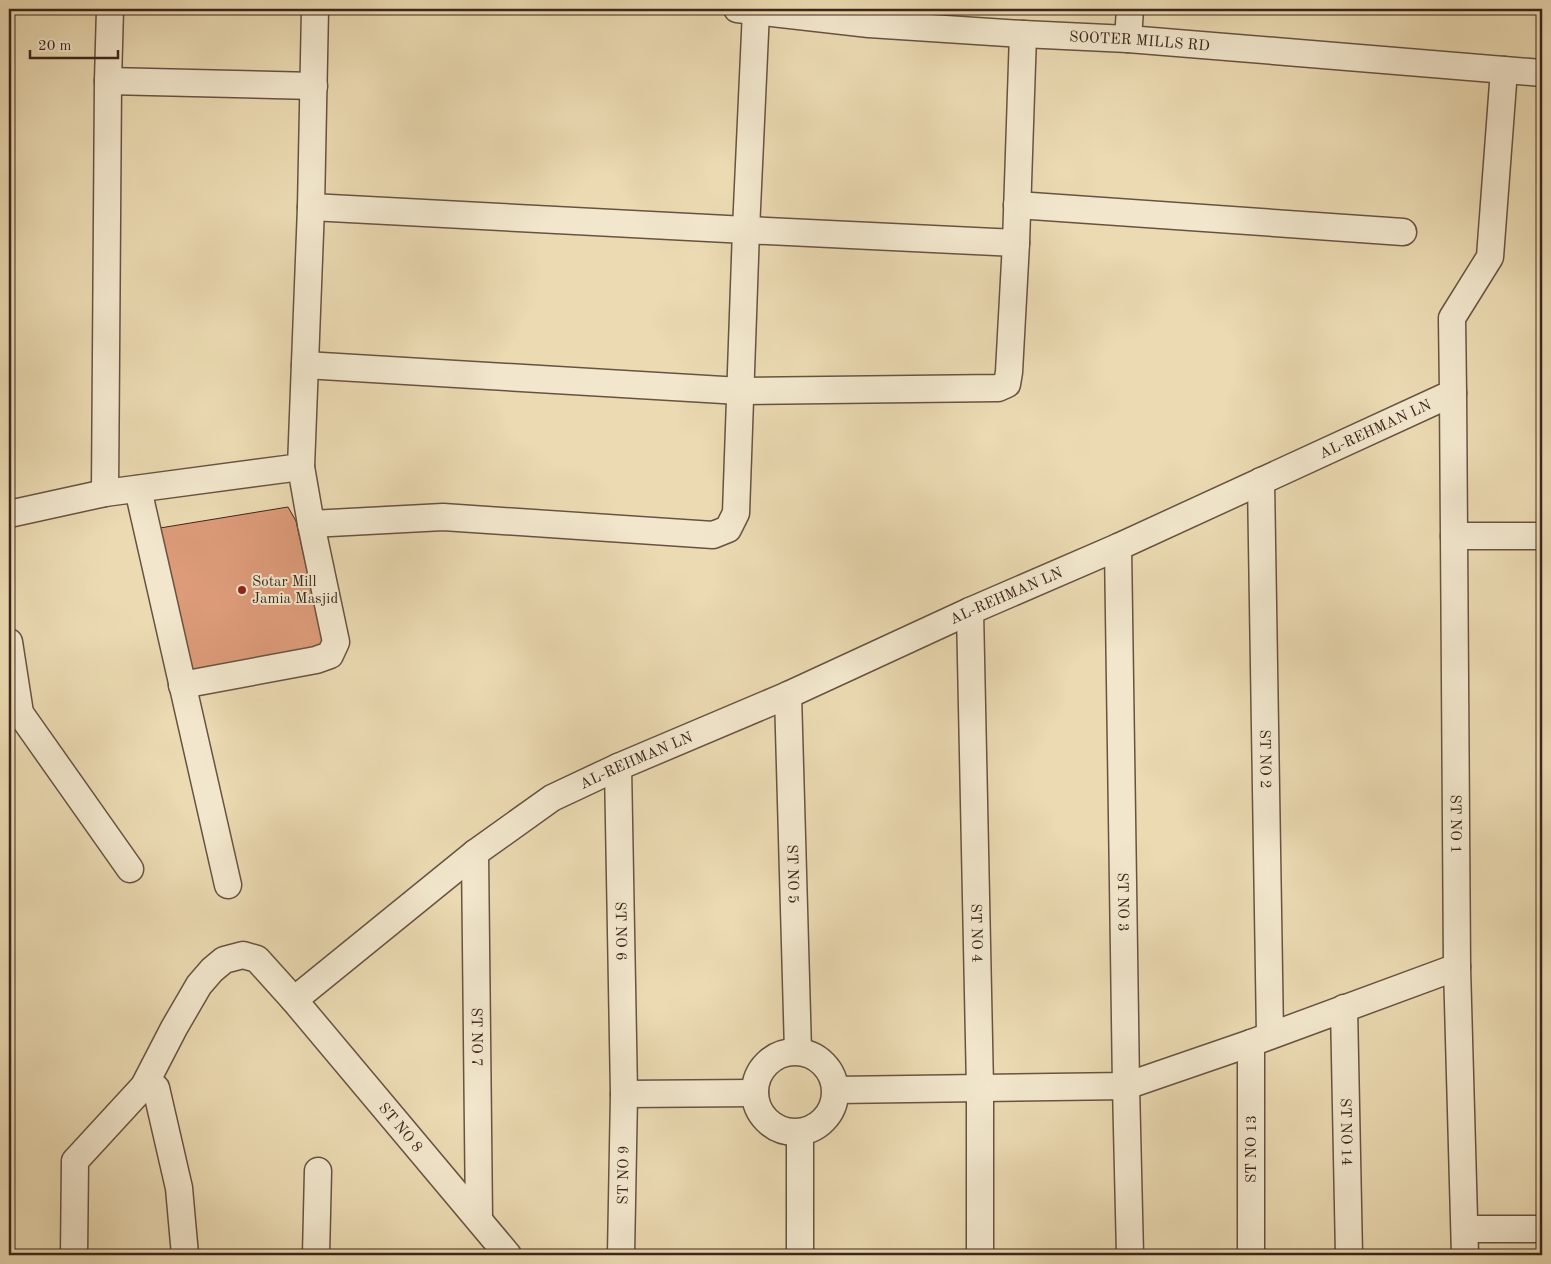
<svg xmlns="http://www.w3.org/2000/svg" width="1551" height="1264" font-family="'Old Standard TT',serif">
	<rect width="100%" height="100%" fill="#ebdab2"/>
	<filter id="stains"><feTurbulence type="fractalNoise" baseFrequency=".004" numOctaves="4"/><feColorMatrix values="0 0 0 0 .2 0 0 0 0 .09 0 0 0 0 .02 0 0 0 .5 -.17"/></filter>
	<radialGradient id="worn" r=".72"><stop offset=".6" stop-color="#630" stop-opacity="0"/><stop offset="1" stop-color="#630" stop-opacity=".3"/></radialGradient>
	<path fill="#dd9b79" stroke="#3c261c" d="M288,507l8,14 29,130 -136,22 -29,-145z"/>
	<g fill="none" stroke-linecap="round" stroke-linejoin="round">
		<g stroke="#685342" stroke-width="29">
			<g id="street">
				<path id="s1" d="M737,9l132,15 154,10 105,5 414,34"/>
				<path d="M1128,39l2,-30"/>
				<path d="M108,81l206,5"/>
				<path d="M1017,205l386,27"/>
				<path d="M311,207l435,23 270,13"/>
				<path d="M305,365l435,26 258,-3 9,-4 2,-12 7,-129 7,-209"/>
				<path id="s2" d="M1453,393l4,574 8,288"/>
				<path id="s3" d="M1261,481l9,554"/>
				<path d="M138,489l90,396"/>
				<path d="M105,493l3,-412 2,-72"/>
				<path d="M9,514l96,-21 196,-26 10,-260 4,-198"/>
				<path d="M311,524l132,-7 270,18 15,-6 8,-16 10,-283 10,-219"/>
				<path d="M1454,536h88"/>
				<path id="s4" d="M1118,547l8,539 4,169"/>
				<path id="s5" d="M970,611l10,477v167"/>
				<path d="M9,642l11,71 110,156"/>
				<path d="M182,685l134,-25 14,-5 6,-13 -25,-118 -10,-57"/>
				<path id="s6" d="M788,695l10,356"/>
				<path id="s7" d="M618,767l6,327 -3,161"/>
				<path id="s8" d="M475,853l4,367"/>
				<path id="s9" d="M294,1000l181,-147 77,-55 66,-31 170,-72 182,-84 148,-64 335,-154 -1,-75 38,-61 14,-187"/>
				<path id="s10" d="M1344,1008l5,247"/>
				<path d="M1251,1043v212"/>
				<circle cx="795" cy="1092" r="40"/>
				<path d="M144,1086l12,2 23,100 6,67"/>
				<path d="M836,1090l290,-4 125,-43 206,-76"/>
				<path d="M624,1094l131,-1"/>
				<path d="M1465,1229h77"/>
				<path id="s11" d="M74,1255l1,-94 69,-75 30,-58 25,-43 13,-15 12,-10 19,-5 14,4 37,41 214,255"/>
				<path d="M316,1255l2,-84"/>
				<path d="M800,1255v-122"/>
			</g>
		</g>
		<use href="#street" stroke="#f2e7cd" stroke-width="26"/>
	</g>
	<circle fill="#8f2418" stroke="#f2e7cd" stroke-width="2" cx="242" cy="590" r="5"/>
	<g text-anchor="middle" stroke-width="4" stroke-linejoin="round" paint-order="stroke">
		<g font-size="15" fill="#3c261c" stroke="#f2e7cd">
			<text dy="5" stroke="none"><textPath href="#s1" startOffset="404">SOOTER MILLS RD</textPath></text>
			<text dy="5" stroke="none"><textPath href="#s9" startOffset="1230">AL-REHMAN LN</textPath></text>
			<text dy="5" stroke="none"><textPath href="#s9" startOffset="825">AL-REHMAN LN</textPath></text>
			<text dy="5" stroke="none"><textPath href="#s3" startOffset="278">ST NO 2</textPath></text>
			<text dy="5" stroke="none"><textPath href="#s9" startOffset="420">AL-REHMAN LN</textPath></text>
			<text dy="5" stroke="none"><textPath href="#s2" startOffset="431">ST NO 1</textPath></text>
			<text dy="5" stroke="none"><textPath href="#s6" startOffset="179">ST NO 5</textPath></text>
			<text dy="5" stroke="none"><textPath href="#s4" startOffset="355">ST NO 3</textPath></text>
			<text dy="5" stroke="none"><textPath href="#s7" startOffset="164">ST NO 6</textPath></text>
			<text dy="5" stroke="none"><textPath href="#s5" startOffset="322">ST NO 4</textPath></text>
			<text dy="5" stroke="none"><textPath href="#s8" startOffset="184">ST NO 7</textPath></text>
			<text dy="5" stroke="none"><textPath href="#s11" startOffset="602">ST NO 8</textPath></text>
			<text dy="5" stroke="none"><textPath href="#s10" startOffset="124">ST NO 14</textPath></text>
			<text transform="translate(1251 1149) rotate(-90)" y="5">ST NO 13</text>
			<text transform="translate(623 1175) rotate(-89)" y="5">ST NO 9</text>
		</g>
		<g font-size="15" fill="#3c261c" stroke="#f2e7cd" text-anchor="start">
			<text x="252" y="586">Sotar Mill<tspan x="252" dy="17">Jamia Masjid</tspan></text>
		</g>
	</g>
	<rect width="1551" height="1264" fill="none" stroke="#ebdab2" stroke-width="30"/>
	<rect x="10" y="10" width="1531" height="1244" fill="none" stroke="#3c261c" stroke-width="2.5"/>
	<rect x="15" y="15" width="1521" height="1234" fill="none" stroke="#3c261c"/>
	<path d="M30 50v8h88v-8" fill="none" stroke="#3c261c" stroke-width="2.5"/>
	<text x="38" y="50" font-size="15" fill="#3c261c" stroke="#f2e7cd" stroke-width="4" paint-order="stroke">20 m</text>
	<rect width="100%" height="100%" filter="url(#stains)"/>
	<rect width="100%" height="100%" fill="url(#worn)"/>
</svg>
